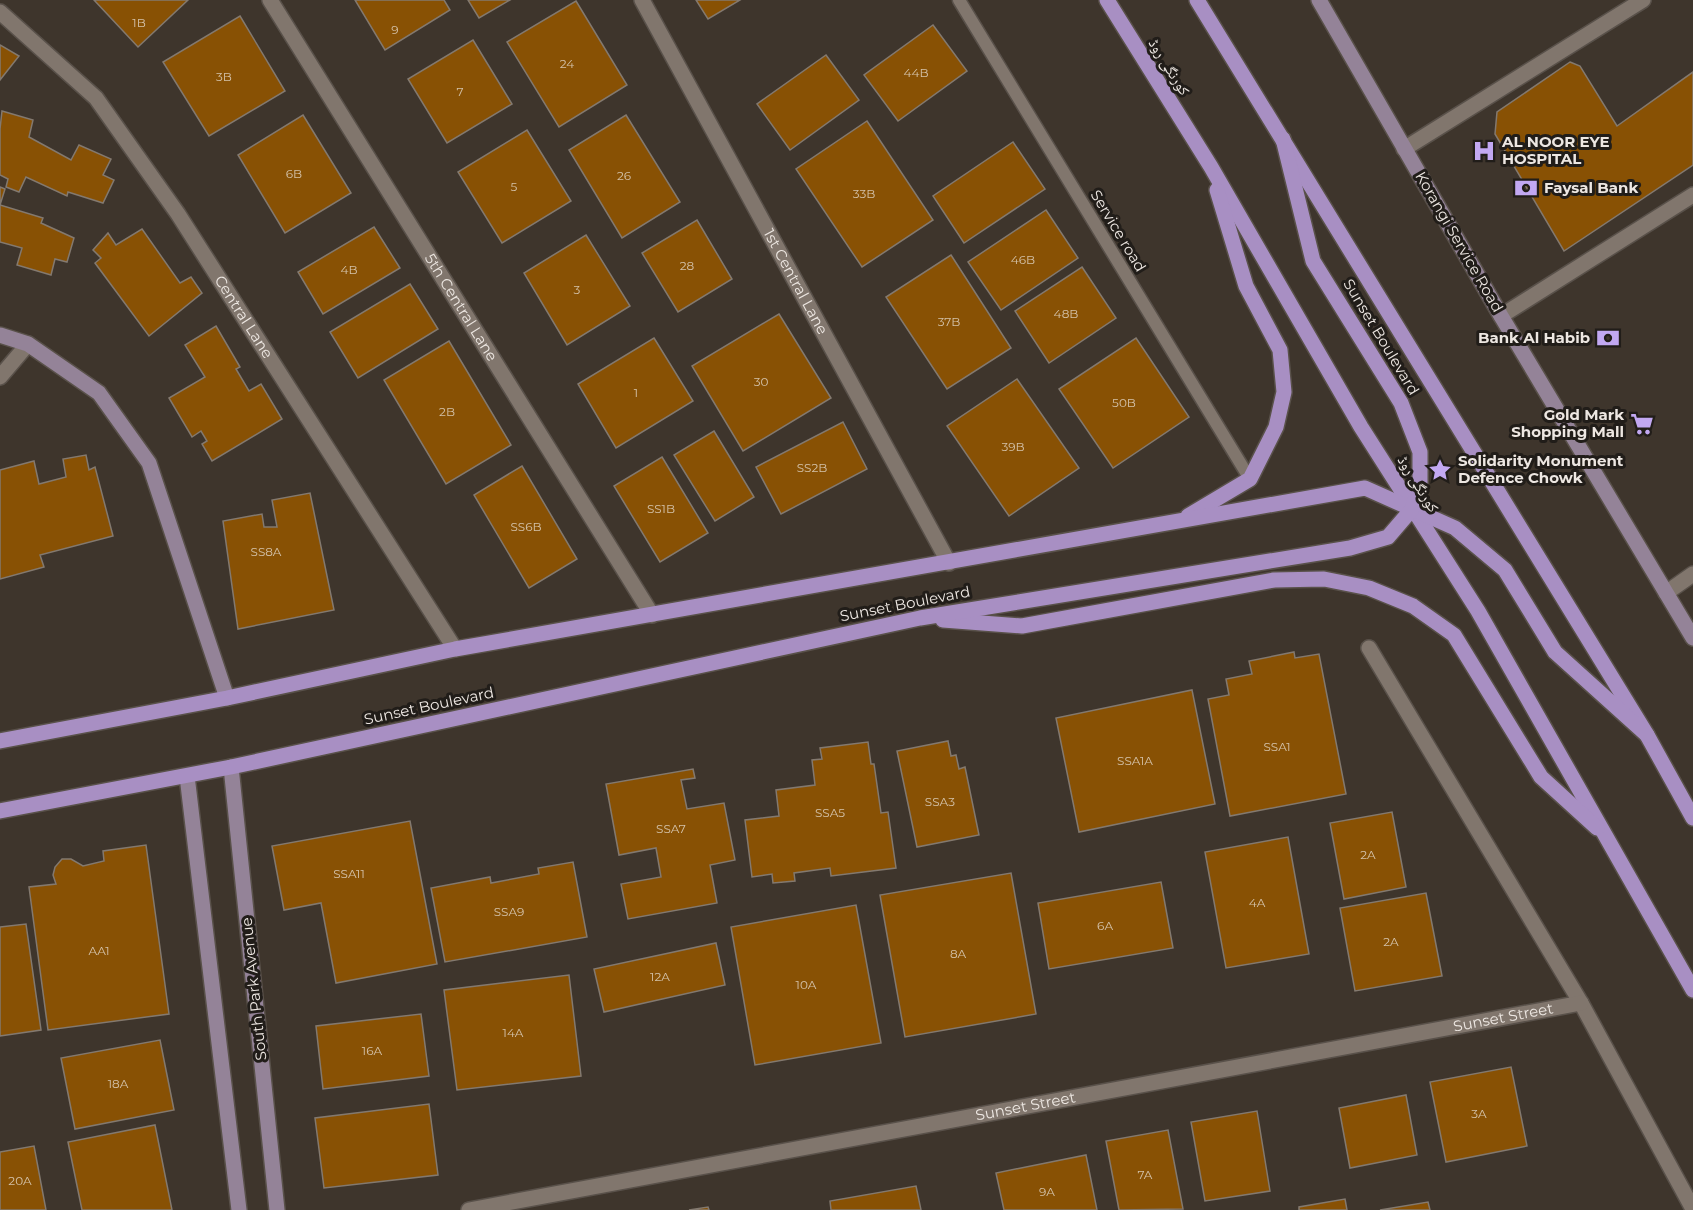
<svg xmlns="http://www.w3.org/2000/svg" width="1693" height="1210" font-family="Montserrat,'Noto Naskh Arabic',sans-serif">
	<rect width="100%" height="100%" fill="#3e352c"/>
	<g fill="#885104" stroke="#83796f" stroke-width="1.5">
		<path d="M94,0h94l-50,47z"/>
		<path d="M355,0h89l6,10 -65,40z"/>
		<path d="M468,0h42l-31,18z"/>
		<path d="M696,0h44l-32,19z"/>
		<path d="M576,1l51,84 -68,42 -52,-85z"/>
		<path d="M240,16l45,75 -76,45 -46,-74z"/>
		<path d="M933,25l34,46 -69,50 -34,-46z"/>
		<path d="M473,40l39,64 -65,39 -39,-64z"/>
		<path d="M0,45l19,11 -19,24z"/>
		<path d="M826,55l33,45 -69,50 -33,-46z"/>
		<path d="M1570,62l10,4 37,60 76,-54v93l-129,86 -69,-117 2,-22z"/>
		<path d="M2,111l31,9 -4,17 42,23 8,-15 32,14 -8,16 11,5 -11,23 -35,-11 -1,4 -41,-19 -7,15 -13,-5 2,-8 -8,-4v-46z"/>
		<path d="M303,115l48,78 -66,40 -47,-78z"/>
		<path d="M626,115l54,87 -58,36 -53,-88z"/>
		<path d="M867,121l66,99 -71,47 -66,-98z"/>
		<path d="M527,130l44,71 -69,42 -44,-71z"/>
		<path d="M1013,142l32,47 -81,54 -31,-47z"/>
		<path d="M0,187l5,2 -5,16 43,13 -2,5 33,15 -7,24 -12,-3 -4,16 -34,-10 5,-17 -22,-6z"/>
		<path d="M1046,210l32,48 -77,52 -33,-48z"/>
		<path d="M697,220l35,59 -54,33 -36,-59z"/>
		<path d="M374,227l26,41 -77,46 -25,-42z"/>
		<path d="M142,229l38,54 11,-6 11,16 -53,43 -54,-73 6,-5 -8,-8 15,-17 8,12z"/>
		<path d="M586,235l44,71 -63,39 -43,-72z"/>
		<path d="M951,255l60,93 -64,41 -61,-92z"/>
		<path d="M1082,267l34,51 -67,45 -34,-52z"/>
		<path d="M410,284l28,45 -80,49 -28,-46z"/>
		<path d="M779,314l52,84 -88,53 -51,-85z"/>
		<path d="M216,326l24,41 -4,2 13,22 12,-7 21,35 -70,42 -10,-17 5,-3 -6,-10 -9,6 -23,-39 36,-21 -20,-32z"/>
		<path d="M654,338l39,63 -77,47 -38,-64z"/>
		<path d="M1136,338l53,79 -76,51 -54,-79z"/>
		<path d="M449,341l62,104 -65,39 -62,-104z"/>
		<path d="M1017,379l62,89 -70,48 -62,-90z"/>
		<path d="M843,422l24,47 -86,45 -25,-47z"/>
		<path d="M714,431l40,66 -39,24 -41,-66z"/>
		<path d="M86,455l3,15 6,-3 18,69 -73,19 4,12 -44,12v-109l34,-9 5,23 27,-7 -3,-18z"/>
		<path d="M662,457l46,76 -48,29 -46,-76z"/>
		<path d="M522,466l55,93 -48,29 -55,-93z"/>
		<path d="M310,493l24,117 -96,19 -15,-108 39,-7 2,13h13l-5,-27z"/>
		<path d="M1294,652l1,6 24,-4 27,140 -116,22 -22,-117 21,-4 -3,-16 26,-5 -3,-13z"/>
		<path d="M1192,690l23,114 -136,28 -23,-114z"/>
		<path d="M948,741l3,15 5,-1 3,14 6,-2 14,68 -62,12 -20,-96z"/>
		<path d="M868,742l3,22h3l7,49 7,-1 8,56 -65,8 -1,-8 -36,5 1,8 -22,2 -1,-9 -20,3 -7,-57 34,-4 -3,-26 39,-5 -3,-25 10,-1 -2,-11z"/>
		<path d="M693,769l2,9 -14,2 6,29 37,-6 11,57 -25,5 7,38 -89,16 -7,-35 40,-7 -5,-29 -37,7 -13,-71z"/>
		<path d="M1392,812l14,75 -62,12 -14,-76z"/>
		<path d="M410,821l27,143 -101,19 -15,-80 -37,7 -12,-64z"/>
		<path d="M1288,837l21,117 -83,14 -21,-116z"/>
		<path d="M146,845l23,169 -121,16 -19,-143 27,-3 -3,-9 2,-8 7,-8h9l12,7 21,-5 -1,-10z"/>
		<path d="M573,862l14,75 -142,25 -14,-74 59,-11 1,6 48,-9 -1,-6z"/>
		<path d="M1011,873l25,141 -131,23 -25,-142z"/>
		<path d="M1161,882l12,66 -124,21 -11,-66z"/>
		<path d="M1426,893l16,83 -87,15 -15,-83z"/>
		<path d="M856,905l25,138 -126,22 -24,-138z"/>
		<path d="M26,924l15,106 -41,6v-109z"/>
		<path d="M716,943l9,42 -121,27 -10,-43z"/>
		<path d="M569,975l12,101 -124,14 -13,-100z"/>
		<path d="M421,1014l8,62 -106,13 -7,-63z"/>
		<path d="M160,1040l14,70 -99,19 -14,-71z"/>
		<path d="M1511,1067l16,79 -81,16 -16,-80z"/>
		<path d="M1406,1095l11,60 -67,13 -11,-60z"/>
		<path d="M429,1104l9,71 -114,13 -9,-70z"/>
		<path d="M1257,1111l13,80 -65,10 -14,-79z"/>
		<path d="M155,1125l17,85h-90l-14,-68z"/>
		<path d="M1168,1130l15,79 -64,1 -13,-69z"/>
		<path d="M34,1146l12,64h-46v-58z"/>
		<path d="M1086,1155l11,55h-93l-8,-37z"/>
		<path d="M916,1186l5,24h-90l-1,-9z"/>
		<path d="M1345,1199l2,11h-48v-3z"/>
		<path d="M1428,1202l2,8h-50z"/>
		<path d="M708,1207l1,3h-20z"/>
	</g>
	<g fill="none" stroke-linecap="round" stroke-linejoin="round">
		<g stroke="#59514a" stroke-width="15">
			<path id="lane" d="M959,0l291,479"/>
		</g>
		<g stroke="#59514a" stroke-width="18">
			<g id="street">
				<path id="s1" d="M270,0l382,615"/>
				<path id="s2" d="M642,0l307,563"/>
				<path id="s3" d="M0,12l96,86 82,116 277,435"/>
				<path d="M1404,149l239,-149"/>
				<path d="M1501,316l192,-121"/>
				<path d="M0,377l28,-33"/>
				<path d="M1666,593l27,-19"/>
				<path d="M1369,648l212,355 112,206"/>
				<path id="s4" d="M469,1210l1112,-207"/>
			</g>
		</g>
		<g stroke="#59514a" stroke-width="18">
			<g id="secondary">
				<path d="M1319,0l182,316 192,322"/>
				<path d="M0,335l28,9 71,49 50,70 78,235"/>
				<path d="M231,767l46,443"/>
				<path d="M187,776l52,434"/>
			</g>
		</g>
		<g stroke="#59514a" stroke-width="18">
			<g id="primary">
				<path d="M1107,0l104,167 150,260 117,184 215,379"/>
				<path d="M1197,0l450,735 46,83"/>
				<path d="M1188,516l62,-37 26,-52 8,-35 -4,-42 -34,-64 -29,-96"/>
				<path d="M943,620l79,6 252,-46 50,-1 45,9 44,18 41,29 87,142 56,51"/>
				<path d="M0,741l227,-43 228,-49 910,-161 90,40 50,42 50,82 92,83"/>
				<path d="M0,811l231,-44 689,-149 430,-70 38,-11 24,-28 8,-25v-32l-19,-49 -88,-142 -30,-122"/>
			</g>
		</g>
		<use href="#lane" stroke="#81766d" stroke-width="12"/>
		<use href="#street" stroke="#81766d" stroke-width="15"/>
		<use href="#secondary" stroke="#948398" stroke-width="15"/>
		<use href="#primary" stroke="#a88fc3" stroke-width="15"/>
	</g>
	<defs>
		<g id="hospital-bare" transform="scale(1.8)"><path d="M-5-5h3v3.5h4V-5h3V5h-3V1.5h-4V5h-3Z" fill="#c2a8f2" stroke="#211d19" stroke-width="2.5" paint-order="stroke"/></g>
		<g id="bank-bare" transform="scale(1.8)"><path d="M-6-4H6V4H-6ZM0-2.3a2.3 2.3 0 1 0 0 4.6a2.3 2.3 0 1 0 0-4.6Z" fill="#c2a8f2" stroke="#211d19" stroke-width="2.5" paint-order="stroke"/></g>
		<g id="supermarket-bare" transform="scale(1.8)"><path d="M-6-5.5h2.5l.6 2H6L4.5 2H-2.5L-4.4-4H-6ZM-1.5 3.2a1.3 1.3 0 1 0 .1 0ZM3 3.2a1.3 1.3 0 1 0 .1 0Z" fill="#c2a8f2" stroke="#211d19" stroke-width="2.5" paint-order="stroke"/></g>
		<g id="sight-bare" transform="scale(1.8)"><path d="M0-6L1.8-2.2L6-1.7L2.9 1.2L3.7 5.4L0 3.3L-3.7 5.4L-2.9 1.2L-6-1.7L-1.8-2.2Z" fill="#c2a8f2" stroke="#211d19" stroke-width="2.5" paint-order="stroke"/></g>
	</defs>
	<g fill-rule="evenodd">
		<use href="#hospital-bare" x="1484" y="151"/>
		<use href="#bank-bare" x="1526" y="188"/>
		<use href="#bank-bare" x="1608" y="338"/>
		<use href="#supermarket-bare" x="1642" y="424"/>
		<use href="#sight-bare" x="1440" y="470"/>
	</g>
	<g text-anchor="middle" stroke-width="6" stroke-linejoin="round" paint-order="stroke">
		<g font-size="12" fill="#d4c2aa">
			<text x="139" y="27">1B</text>
			<text x="395" y="34">9</text>
			<text x="567" y="68">24</text>
			<text x="916" y="77">44B</text>
			<text x="224" y="81">3B</text>
			<text x="460" y="96">7</text>
			<text x="294" y="178">6B</text>
			<text x="624" y="180">26</text>
			<text x="514" y="191">5</text>
			<text x="864" y="198">33B</text>
			<text x="1023" y="264">46B</text>
			<text x="687" y="270">28</text>
			<text x="349" y="274">4B</text>
			<text x="577" y="294">3</text>
			<text x="1066" y="318">48B</text>
			<text x="949" y="326">37B</text>
			<text x="761" y="386">30</text>
			<text x="636" y="397">1</text>
			<text x="1124" y="407">50B</text>
			<text x="447" y="416">2B</text>
			<text x="1013" y="451">39B</text>
			<text x="812" y="472">SS2B</text>
			<text x="661" y="513">SS1B</text>
			<text x="526" y="531">SS6B</text>
			<text x="266" y="556">SS8A</text>
			<text x="1277" y="751">SSA1</text>
			<text x="1135" y="765">SSA1A</text>
			<text x="940" y="806">SSA3</text>
			<text x="830" y="817">SSA5</text>
			<text x="671" y="833">SSA7</text>
			<text x="1368" y="859">2A</text>
			<text x="349" y="878">SSA11</text>
			<text x="1257" y="907">4A</text>
			<text x="509" y="916">SSA9</text>
			<text x="1105" y="930">6A</text>
			<text x="1391" y="946">2A</text>
			<text x="99" y="955">AA1</text>
			<text x="958" y="958">8A</text>
			<text x="660" y="981">12A</text>
			<text x="806" y="989">10A</text>
			<text x="513" y="1037">14A</text>
			<text x="372" y="1055">16A</text>
			<text x="118" y="1088">18A</text>
			<text x="1479" y="1118">3A</text>
			<text x="1145" y="1179">7A</text>
			<text x="20" y="1185">20A</text>
			<text x="1047" y="1196">9A</text>
		</g>
		<g font-size="15" fill="#ede7e2" stroke="#211d19">
			<text transform="translate(1169 67) rotate(58)" y="5">کورنگی روڈ</text>
			<text transform="translate(1118 231) rotate(59)" y="5">Service road</text>
			<text transform="translate(1459 242) rotate(60)" y="5">Korangi Service Road</text>
			<text dy="5" stroke="none"><textPath href="#s2" startOffset="321">1st Central Lane</textPath></text>
			<text dy="5" stroke="none"><textPath href="#s1" startOffset="362">5th Central Lane</textPath></text>
			<text dy="5" stroke="none"><textPath href="#s3" startOffset="393">Central Lane</textPath></text>
			<text transform="translate(1381 337) rotate(59)" y="5">Sunset Boulevard</text>
			<text transform="translate(1418 484) rotate(58)" y="5">کورنگی روڈ</text>
			<text transform="translate(905 604) rotate(-11)" y="5">Sunset Boulevard</text>
			<text transform="translate(429 706) rotate(-12)" y="5">Sunset Boulevard</text>
			<text transform="translate(254 989) rotate(-96)" y="5">South Park Avenue</text>
			<text dy="5" stroke="none"><textPath href="#s4" startOffset="1052">Sunset Street</textPath></text>
			<text dy="5" stroke="none"><textPath href="#s4" startOffset="566">Sunset Street</textPath></text>
		</g>
		<g font-size="15" font-weight="bold" fill="#ede7e2" stroke="#211d19" text-anchor="start">
			<text x="1502" y="147">AL NOOR EYE<tspan x="1502" dy="17">HOSPITAL</tspan></text>
			<text x="1544" y="193">Faysal Bank</text>
			<text x="1590" y="343" text-anchor="end">Bank Al Habib</text>
			<text x="1624" y="420" text-anchor="end">Gold Mark<tspan x="1624" dy="17">Shopping Mall</tspan></text>
			<text x="1458" y="466">Solidarity Monument<tspan x="1458" dy="17">Defence Chowk</tspan></text>
		</g>
	</g>
</svg>
